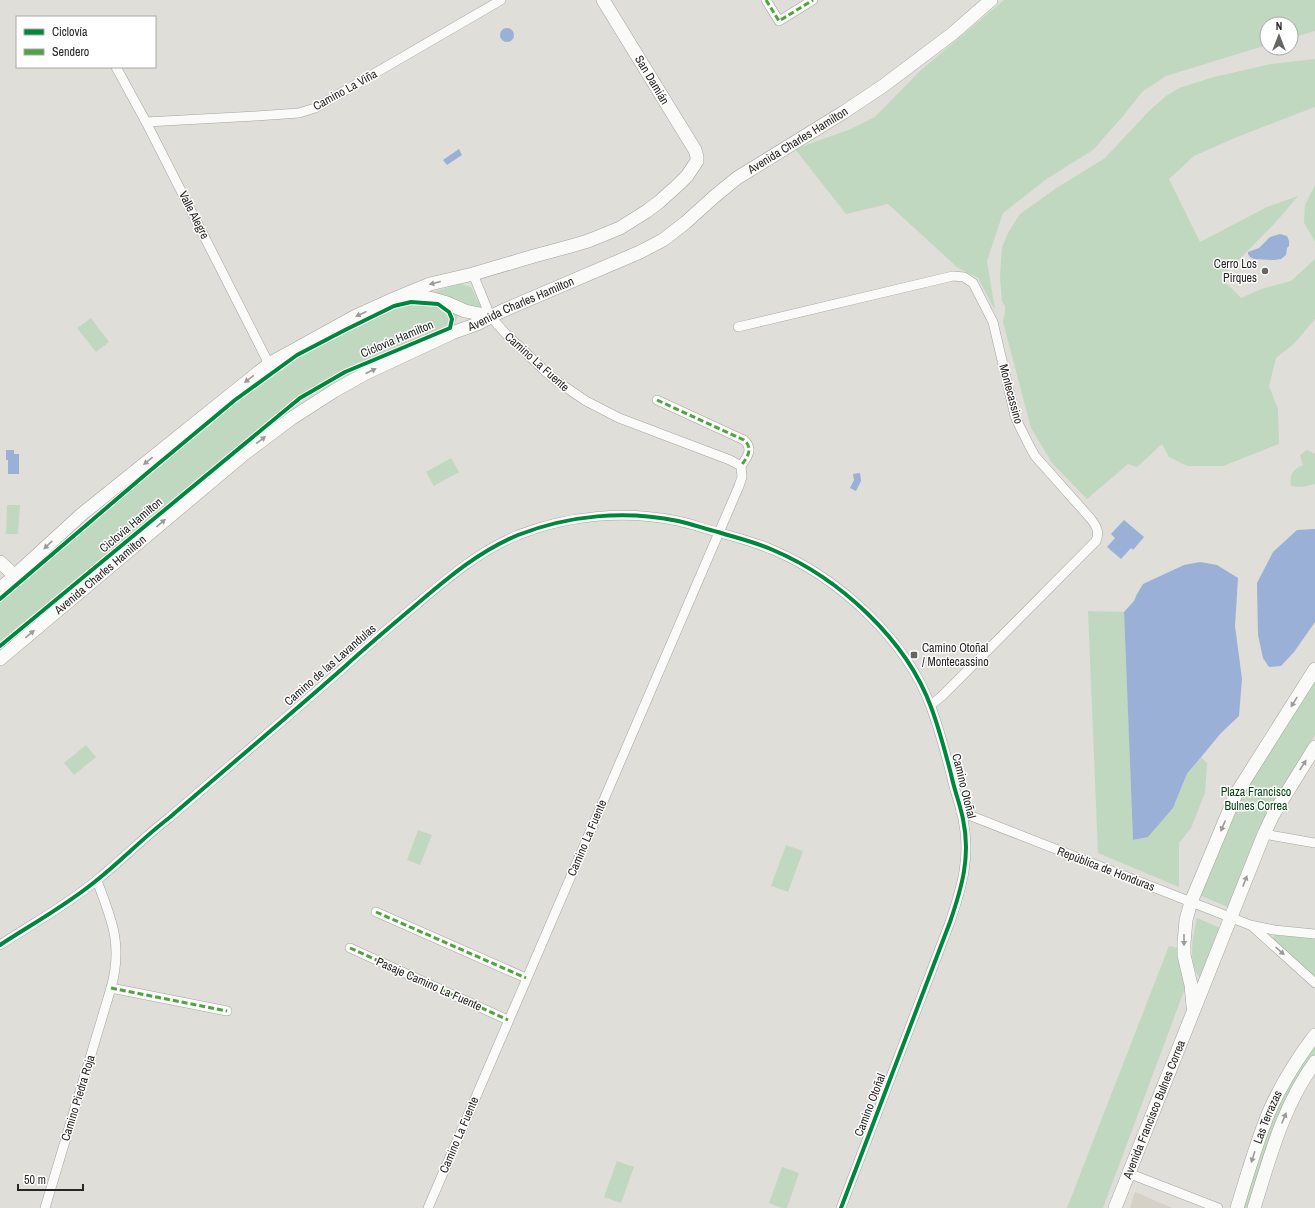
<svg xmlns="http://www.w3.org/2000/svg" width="1315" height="1208" font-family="'Archivo Narrow',sans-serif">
	<rect width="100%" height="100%" fill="#dfded9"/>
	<path fill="#d5d1c6" d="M1135,1192l37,16h-42z"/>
	<g fill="#c1d8c0">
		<path d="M1004,0h311v31l-24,7v-14h-24v21l-101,31 -23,15 -20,25 -30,34 -45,28 -45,35 -16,48 8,49 -17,-32 -20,-10 -70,-64 -42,10 -51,-65 56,-20 24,-12 46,-47z"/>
		<path d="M1315,59v48l-78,30 -43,19 -25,23 31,63 67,-35 31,-11 -22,26 -55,56 20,20 20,-9 30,-8 24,-22v60l-21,25 -18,14 -7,28 9,23 1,35 -56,22h-36l-18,-9 -7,-13 -25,23 -9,-3 -41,35 -35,-36 -21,-35 -28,-106 2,-10v-6l-3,-4 -2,-25 2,-30 7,-16 11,-17 35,-25 50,-31 44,-47 17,-15 13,-8 35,-11 57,-13z"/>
		<path d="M1315,185v57l-11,-19 1,-18z"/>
		<path d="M460,284l11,3 10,20 -1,2 -17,-4 -10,22 -92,40 -57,32 -65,51 -239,200v-51l87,-76 64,-53 86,-79 33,-21 89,-48 45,-21z"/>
		<path d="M91,318l18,24 -13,10 -19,-24z"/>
		<path d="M1307,450l8,4v30l-13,3 -11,-1c-1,-12 1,-16 12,-21l-3,-10z"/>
		<path d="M451,458l8,14 -25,14 -8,-14z"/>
		<path d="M7,505h13l-2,29h-12z"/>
		<path d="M1088,611l36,1 9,228 15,-3 25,-29 14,-33 14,-18 6,6 -2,30 -14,35 -12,15v44l-81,-34z"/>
		<path d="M1315,680v55l-45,74 -42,98 -29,-12 43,-104z"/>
		<path d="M86,745l10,12 -22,18 -10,-12z"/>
		<path d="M418,830l14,5 -12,30 -13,-5z"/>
		<path d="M786,845l17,6 -15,41 -17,-6z"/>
		<path d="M1197,918l23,10 -20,50c-13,-16 -7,-42 -3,-60z"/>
		<path d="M1274,935l41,4v38l-42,-38z"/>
		<path d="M1169,946l9,2 9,35 -84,225h-36z"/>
		<path d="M1315,1044v11l-12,17 -54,136h-7l26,-78 29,-61z"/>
		<path d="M617,1161l17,6 -13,36 -17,-6z"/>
		<path d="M782,1167l17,6 -12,35h-5l-13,-5z"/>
	</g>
	<g fill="#9ab0d6">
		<circle cx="507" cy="35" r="7"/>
		<path d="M459,149l3,6 -15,10 -4,-5z"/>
		<path d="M1280,234l7,2 2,5v5l-2,2 -1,7 -5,4 -7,1 -20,-1 -4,-2 -2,-3v-2l11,-4 11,-11z"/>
		<path d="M6,450h8v4h5v20h-11v-14h-2z"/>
		<path d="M860,473l1,8 -5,10 -6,-3 4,-8 -1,-6z"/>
		<path d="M1124,520l20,17 -11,13 -2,-2 -10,11 -14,-12 8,-9 -4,-4z"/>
		<path d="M1315,529v93l-21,30 -13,14 -12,1 -6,-9 -5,-23 -1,-52 16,-31 24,-22z"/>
		<path d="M1200,562l17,3 21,13 -3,48 7,53 -3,37 -18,17 -34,41 -14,34 -25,29 -15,3 -9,-228 10,-11 3,-7 6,-10 41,-19z"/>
	</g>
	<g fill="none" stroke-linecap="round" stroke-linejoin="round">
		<g stroke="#a4a3a0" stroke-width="10">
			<g id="street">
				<path d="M766,0l13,21 34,-21"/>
				<path d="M116,67l30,55 123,242"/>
				<path d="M146,122l110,-6 43,-3 16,-5 186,-108"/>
				<path d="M738,327l215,-51 11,1 9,6 20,39 22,94 5,11 10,20 5,9 56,63c5,7 9,12 5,22l-128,129 -26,26 -11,9"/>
				<path d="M657,400l87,40c10,9 3,17 -3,26"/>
				<path d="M961,812l289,113 24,5 41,4"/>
				<path d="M1264,834l51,9"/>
				<path d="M376,912l150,66"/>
				<path d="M1252,926l63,57"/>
				<path d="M0,945c32,-21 67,-40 97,-65 25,-20 47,-43 72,-62 58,-50 116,-99 173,-149 24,-22 50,-44 75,-65 32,-27 61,-52 101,-69 51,-20 107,-25 160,-14 14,3 27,8 40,11 19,6 37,10 55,18 66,28 133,89 158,157 8,21 14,44 20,67 3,15 9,30 12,45 8,37 -1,68 -13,103l-109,286"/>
				<path d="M350,948l158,72"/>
				<path d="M111,988l116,23"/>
				<path d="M1128,1173l90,35"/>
				<path d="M45,1208l66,-220c12,-43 1,-68 -14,-107"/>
				<path d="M428,1208l311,-722 3,-9 -1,-11 -11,-6 -111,-42 -33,-17 -28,-19 -13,-11 -39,-37 -16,-18 -17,-42"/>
			</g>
		</g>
		<g stroke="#a4a3a0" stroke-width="14">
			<g id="secondary">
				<path d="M406,297l10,-1 17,3 14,4 18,8 25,5"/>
				<path d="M0,562l15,14"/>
				<path d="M0,589l82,-75 187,-150 87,-48 40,-18 34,-14 43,-10 61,-18 37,-10 17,-5 32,-13 27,-17 12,-9 20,-18 8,-8 10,-15v-4l-2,-7 -92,-150"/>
				<path id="s1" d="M0,659l244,-205 48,-36 42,-27 32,-18 86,-40 25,-9 25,-13 138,-59 23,-12 22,-17 30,-27 22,-18 107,-66 39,-26 69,-52 39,-34"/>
				<path d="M1193,1006l-2,-21 -7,-30v-12l2,-23 5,-18 45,-108 79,-125"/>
				<path id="s2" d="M1115,1208l149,-374 9,-19 42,-68"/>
				<path id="s3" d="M1237,1208c10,-32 19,-65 32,-96 12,-28 28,-53 46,-77"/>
				<path d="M1254,1208c16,-51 29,-102 61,-146"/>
			</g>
		</g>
		<use href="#street" stroke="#fafaf9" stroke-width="9"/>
		<use href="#secondary" stroke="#fafaf9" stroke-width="13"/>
		<g stroke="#51a342" stroke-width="3" stroke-dasharray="6 3" stroke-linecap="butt">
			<path d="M766,0l13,21 34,-21"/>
			<path d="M657,400l87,40c10,9 3,17 -3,26"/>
			<path d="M376,912l150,66"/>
			<path d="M350,948l158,72"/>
			<path d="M111,988l116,23"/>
		</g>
		<g stroke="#fff" stroke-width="6">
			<g id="cycleway">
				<path d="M0,599l146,-125 89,-74 62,-45 48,-25 49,-24 17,-4 27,2 11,8 3,7 -2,9 -105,44 -45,26 -300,248"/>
				<path d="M0,945c32,-21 67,-40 97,-65 25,-20 47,-43 72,-62 58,-50 116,-99 173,-149 24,-22 50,-44 75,-65 32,-27 61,-52 101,-69 51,-20 107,-25 160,-14 14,3 27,8 40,11 19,6 37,10 55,18 66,28 133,89 158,157 8,21 14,44 20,67 3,15 9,30 12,45 8,37 -1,68 -13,103l-109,286"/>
			</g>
		</g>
		<use href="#cycleway" stroke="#00873e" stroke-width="4"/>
	</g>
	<defs><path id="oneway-solid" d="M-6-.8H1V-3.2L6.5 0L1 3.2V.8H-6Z"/></defs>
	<g fill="#9b9b99">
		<use href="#oneway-solid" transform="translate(435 283) rotate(166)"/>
		<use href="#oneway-solid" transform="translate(361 314) rotate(155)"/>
		<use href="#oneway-solid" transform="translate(371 371) rotate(-25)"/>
		<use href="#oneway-solid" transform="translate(249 379) rotate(142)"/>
		<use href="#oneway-solid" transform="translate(261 440) rotate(-38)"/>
		<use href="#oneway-solid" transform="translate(148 461) rotate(141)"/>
		<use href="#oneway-solid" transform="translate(161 523) rotate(-40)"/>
		<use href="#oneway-solid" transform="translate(48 545) rotate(137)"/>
		<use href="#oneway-solid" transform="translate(30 634) rotate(-40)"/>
		<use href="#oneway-solid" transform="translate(1294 702) rotate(122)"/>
		<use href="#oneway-solid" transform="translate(1303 765) rotate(-57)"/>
		<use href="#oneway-solid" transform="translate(1223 826) rotate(113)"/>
		<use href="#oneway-solid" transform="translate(1245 881) rotate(-69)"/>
		<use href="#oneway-solid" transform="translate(1184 940) rotate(90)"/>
		<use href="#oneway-solid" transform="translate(1280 951) rotate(42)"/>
		<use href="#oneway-solid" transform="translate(1284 1118) rotate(-67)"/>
		<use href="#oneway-solid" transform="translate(1253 1157) rotate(108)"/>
	</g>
	<g fill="#676663" stroke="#fff" stroke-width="1.5">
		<circle cx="1265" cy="271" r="4"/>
		<rect x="910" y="651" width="8" height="8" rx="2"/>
	</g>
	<g text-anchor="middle" stroke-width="3" stroke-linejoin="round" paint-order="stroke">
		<g font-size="12" fill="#272623" stroke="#fff">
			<text transform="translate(652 80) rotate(59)" y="4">San Damián</text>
			<text transform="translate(345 90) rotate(-29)" y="4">Camino La Viña</text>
			<text dy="4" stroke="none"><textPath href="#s1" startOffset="959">Avenida Charles Hamilton</textPath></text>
			<text transform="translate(194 215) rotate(63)" y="4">Valle Alegre</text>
			<text dy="4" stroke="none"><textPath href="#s1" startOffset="635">Avenida Charles Hamilton</textPath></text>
			<text transform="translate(397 339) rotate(-23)" y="4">Ciclovia Hamilton</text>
			<text transform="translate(537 362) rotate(42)" y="4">Camino La Fuente</text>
			<text transform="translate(1011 394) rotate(75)" y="4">Montecassino</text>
			<text transform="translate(131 525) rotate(-40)" y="4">Ciclovia Hamilton</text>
			<text dy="4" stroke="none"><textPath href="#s1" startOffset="131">Avenida Charles Hamilton</textPath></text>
			<text transform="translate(330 665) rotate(-41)" y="4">Camino de las Lavandulas</text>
			<text transform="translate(964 786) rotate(76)" y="4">Camino Otoñal</text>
			<text transform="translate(587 838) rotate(-67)" y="4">Camino La Fuente</text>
			<text transform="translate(1106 869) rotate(21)" y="4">República de Honduras</text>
			<text transform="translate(429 984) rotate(24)" y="4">Pasaje Camino La Fuente</text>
			<text transform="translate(78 1098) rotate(-73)" y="4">Camino Piedra Roja</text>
			<text transform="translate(870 1105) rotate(-69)" y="4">Camino Otoñal</text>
			<text dy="4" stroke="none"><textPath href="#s2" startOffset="106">Avenida Francisco Bulnes Correa</textPath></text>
			<text dy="4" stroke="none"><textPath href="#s3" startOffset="96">Las Terrazas</textPath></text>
			<text transform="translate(459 1135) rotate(-67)" y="4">Camino La Fuente</text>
		</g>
		<g font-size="12" fill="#272623" stroke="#fff" text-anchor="end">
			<text x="1257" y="268">Cerro Los<tspan x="1257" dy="14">Pirques</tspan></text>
			<text x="922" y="652" text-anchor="start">Camino Otoñal<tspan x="922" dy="14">/ Montecassino</tspan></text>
		</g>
		<g font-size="12" fill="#013e0f" stroke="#fff">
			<text x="1256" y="796">Plaza Francisco<tspan x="1256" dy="14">Bulnes Correa</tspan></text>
		</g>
	</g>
	<rect x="16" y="16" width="140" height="52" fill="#ffffff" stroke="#a9a8a7"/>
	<rect x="24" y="29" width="20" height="6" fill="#00873e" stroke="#a9a8a7"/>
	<text x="52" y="36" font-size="12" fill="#272623">Ciclovía</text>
	<rect x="24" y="49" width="20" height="6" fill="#51a342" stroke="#a9a8a7"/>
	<text x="52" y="56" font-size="12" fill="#272623">Sendero</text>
	<g transform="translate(1279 36)"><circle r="19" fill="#ffffff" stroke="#a9a8a7"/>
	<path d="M0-3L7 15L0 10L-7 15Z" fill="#676663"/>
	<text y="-6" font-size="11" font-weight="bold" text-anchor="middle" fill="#272623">N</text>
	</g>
	<path d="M18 1184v6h65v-6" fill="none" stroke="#272623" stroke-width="2"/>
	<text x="24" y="1184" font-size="12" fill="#272623" stroke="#ffffff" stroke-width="3" paint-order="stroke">50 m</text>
</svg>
